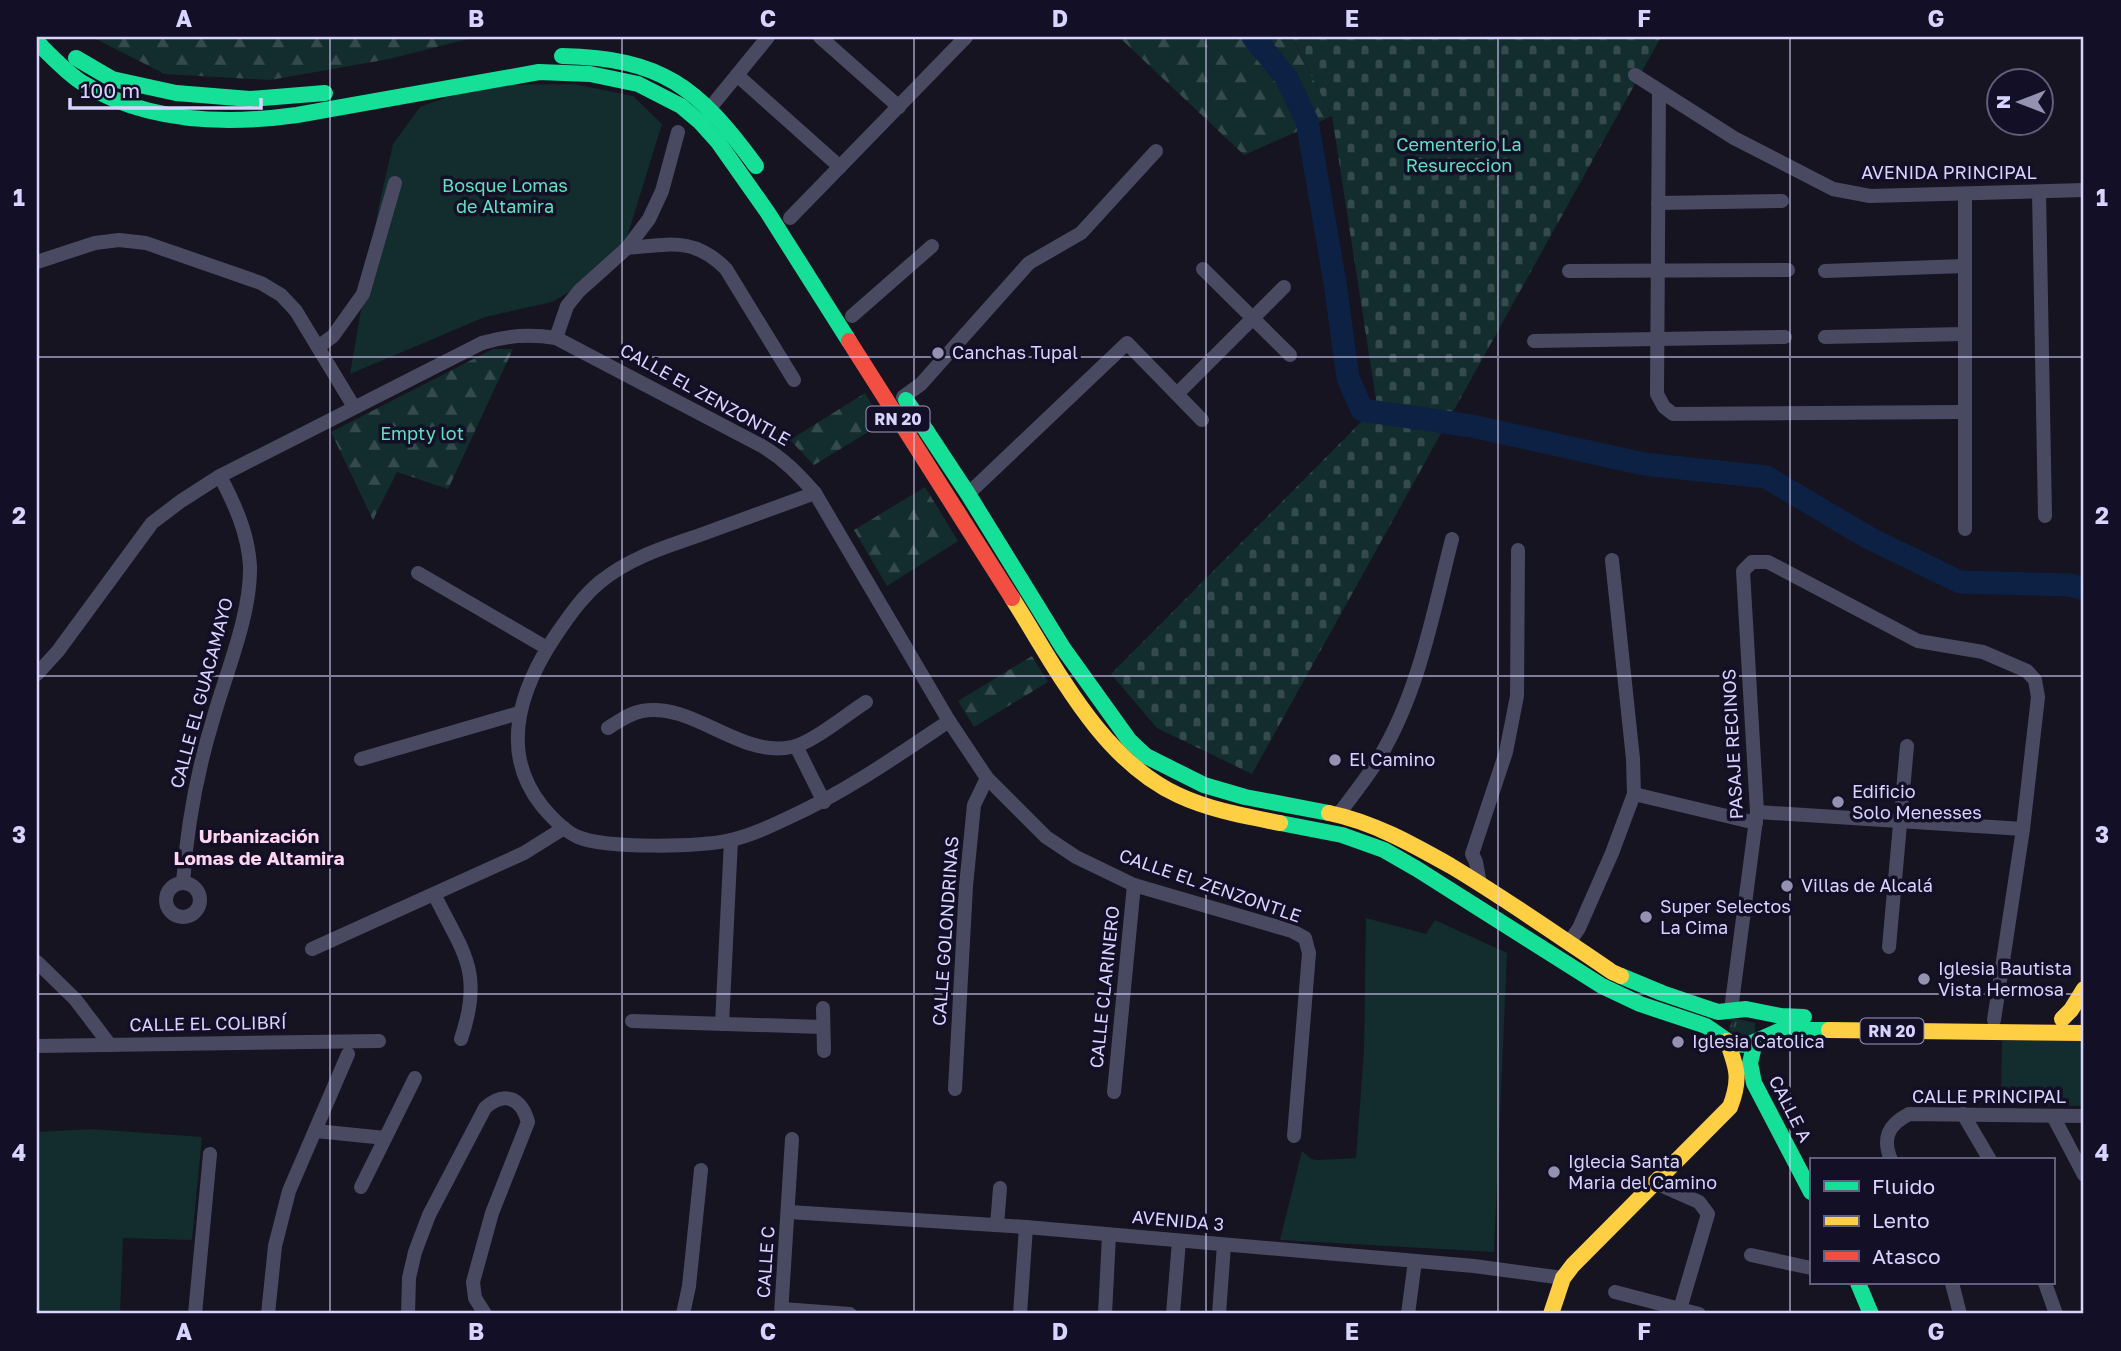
<svg xmlns="http://www.w3.org/2000/svg" width="2121" height="1351" font-family="'Golos Text',sans-serif">
	<defs>
		<pattern id="grass-tufts" width="24" height="20" patternUnits="userSpaceOnUse" patternTransform="scale(1.75)"><rect width="24" height="20" fill="#132c2d"/><path d="M3 7l-1-3M5 7V3M7 7l1-3M15 17l-1-3M17 17v-4M19 17l1-3" fill="none" stroke="#354a4c"/></pattern>
		<pattern id="forest-firs" width="22" height="20" patternUnits="userSpaceOnUse" patternTransform="scale(1.75)"><rect width="22" height="20" fill="#132c2d"/><path d="M5 1l3.5 6h-7zM16 11l3.5 6h-7z" fill="#354a4c"/></pattern>
		<pattern id="cemetery-stones" width="16" height="16" patternUnits="userSpaceOnUse" patternTransform="scale(1.75)"><rect width="16" height="16" fill="#132c2d"/><path d="M2 7V4a2 2 0 0 1 4 0v3zM10 15v-3a2 2 0 0 1 4 0v3z" fill="#354a4c"/></pattern>
	</defs>
	<rect width="100%" height="100%" fill="#161421"/>
	<path fill="url(#grass-tufts)" d="M1733,1018l22,5v9l-5,7 -21,-9z"/>
	<g fill="url(#forest-firs)">
		<path d="M92,37h384l-87,22 -119,21 -105,-6z"/>
		<path d="M1119,37h173l40,79 -88,39z"/>
		<path d="M493,349h20l-65,140 -51,-17 -24,48 -42,-88z"/>
		<path d="M865,393l18,30 -69,42 -24,-25z"/>
		<path d="M925,487l33,54 -71,45 -33,-56z"/>
		<path d="M1032,656l16,26 -74,45 -16,-26z"/>
	</g>
	<path fill="url(#cemetery-stones)" d="M1292,37h369l-409,737 -95,-46 -46,-54 266,-268 -45,-290z"/>
	<g fill="#132c2d">
		<path d="M574,84l59,12 29,28 -43,139 -67,39 -67,15 -135,57 29,-169 14,-61 27,-37 59,-22z"/>
		<path d="M1366,918l60,16 9,-14 72,33 -13,299 -214,-12 22,-89 9,8 6,1 39,-2 8,-108z"/>
		<path d="M2002,1041h82v65l-83,-1z"/>
		<path d="M91,1129l111,8 -10,103 -69,-2 -3,76h-83v-182z"/>
	</g>
	<g fill="none" stroke-linecap="round" stroke-linejoin="round">
		<path stroke="#0d2144" stroke-width="23" d="M1253,37l33,40 21,44 28,162 13,95 14,32 110,16 172,38 122,13 103,61 91,44 110,3 14,4"/>
		<g stroke="#4a4962" stroke-width="14">
			<path d="M820,37l79,70"/>
			<path d="M737,75l103,92"/>
			<path d="M1635,75l99,63 99,51 37,7 214,-6"/>
			<path d="M1659,92l-2,302 7,13 9,7 290,-2"/>
			<path d="M710,108l58,-71"/>
			<path d="M2039,192l6,324"/>
			<path d="M1965,195v334"/>
			<path d="M1658,203l124,-2"/>
			<path d="M790,218l176,-181"/>
			<path d="M627,248c41,-3 67,-12 99,21l68,111"/>
			<path d="M37,262l58,-19 24,-3 27,3 115,40 20,12 15,16 58,96"/>
			<path d="M1203,269l87,86"/>
			<path d="M1569,271l219,-1"/>
			<path d="M1825,271l139,-5"/>
			<path d="M852,316l80,-70"/>
			<path d="M1825,337l139,-3"/>
			<path d="M556,338l11,-32 12,-15 48,-43 22,-29 13,-28 16,-59"/>
			<path d="M1534,341l251,-4"/>
			<path d="M318,347l15,-11 30,-42 32,-111"/>
			<path d="M1177,394l107,-107"/>
			<path d="M903,397l18,-13 108,-121 52,-30 75,-82"/>
			<path d="M815,493c-39,14 -77,28 -115,42 -35,12 -71,23 -100,47 -18,15 -31,34 -44,53 -35,52 -58,116 -14,171 10,12 22,25 36,31 29,12 122,10 153,3 21,-5 40,-14 59,-23 57,-26 107,-61 159,-96"/>
			<path d="M968,494l159,-151 75,77"/>
			<path d="M418,573l129,75"/>
			<path d="M37,674l21,-23 94,-128 29,-22 39,-25 262,-133c25,-8 48,-9 74,-5l206,108c22,13 36,28 53,47l134,228 38,57 59,59 30,20 58,28 158,46 13,7 4,15 -15,183"/>
			<path d="M608,728c11,-7 22,-15 34,-17 52,-9 97,47 150,36 20,-4 55,-33 74,-45"/>
			<path d="M796,746l28,56"/>
			<path d="M361,759l158,-46"/>
			<path d="M1634,794l122,29"/>
			<path d="M1757,812l266,17"/>
			<path d="M1338,815c14,-19 29,-37 41,-57 40,-66 54,-145 73,-219"/>
			<path d="M183,883c4,-57 14,-112 31,-167 13,-46 37,-102 36,-150 -2,-33 -15,-61 -30,-90"/>
			<circle cx="183" cy="900" r="17"/>
			<path d="M1480,884l-4,-22 -4,-8 34,-102 11,-56 1,-146"/>
			<path d="M434,894c29,59 50,77 27,145"/>
			<path d="M1569,943l10,-15 33,-75 22,-59 -1,-35 -21,-199"/>
			<path d="M1889,947l18,-201"/>
			<path d="M312,949l212,-96 40,-25"/>
			<path d="M37,962l38,37 35,46"/>
			<path d="M823,1008l1,43"/>
			<path d="M1731,1010l26,-198 -14,-241 9,-9h16l150,79 65,11 44,19 8,9 3,17 -15,132 -29,191"/>
			<path d="M632,1021l190,6"/>
			<path d="M722,1024l9,-184"/>
			<path d="M37,1046l342,-5"/>
			<path d="M955,1089l11,-203 8,-81 13,-27"/>
			<path d="M1114,1092l20,-207"/>
			<path d="M1963,1114l27,46"/>
			<path d="M2053,1116l31,59"/>
			<path d="M316,1131l69,7"/>
			<path d="M1891,1160c-9,-22 -3,-35 18,-46l175,2"/>
			<path d="M1656,1183l43,19 9,12 -28,95"/>
			<path d="M361,1187l54,-109"/>
			<path d="M789,1212l237,15 448,39 89,12"/>
			<path d="M997,1225l3,-37"/>
			<path d="M1751,1255l60,13"/>
			<path d="M1952,1283l8,31"/>
			<path d="M2045,1283l11,31"/>
			<path d="M1615,1292l84,22"/>
			<path d="M782,1309l68,5"/>
			<path d="M195,1314l15,-160"/>
			<path d="M268,1314l7,-68 14,-55 59,-137"/>
			<path d="M408,1314l1,-36 6,-26 14,-37 56,-107c19,-17 36,-11 43,14l-36,91 -19,69 2,16 10,16"/>
			<path d="M683,1314l6,-28 12,-116"/>
			<path d="M781,1314l11,-175"/>
			<path d="M1020,1314l6,-87"/>
			<path d="M1105,1314l4,-79"/>
			<path d="M1173,1314l6,-73"/>
			<path d="M1219,1314l5,-69"/>
			<path d="M1408,1314l7,-53"/>
		</g>
		<g stroke="#16e098" stroke-width="16">
			<path d="M37,42c14,14 28,29 44,40 63,40 144,43 216,33l242,-43 51,2 48,10 43,22 19,16 18,20 50,71 81,128"/>
			<path d="M562,56c100,2 136,31 194,110"/>
			<path d="M76,58l36,21 64,14 74,6 75,-6"/>
			<path d="M906,400l62,94 95,154 66,92 17,16 58,29 41,12 84,16"/>
			<path d="M1280,823l62,12 42,15 33,19 185,117 38,18 66,22 26,18 15,1 34,-15h48"/>
			<path d="M1621,976l41,17 56,19 28,-3 35,7 23,1"/>
			<path d="M1755,1042l-5,21 4,20 57,109"/>
			<path d="M1858,1283l13,31"/>
		</g>
		<g stroke="#ffcf43" stroke-width="16">
			<path d="M1012,598c44,69 88,161 166,197 32,15 67,21 102,28"/>
			<path d="M1329,813c44,9 83,31 122,53 55,33 108,70 161,106l9,4"/>
			<path d="M2062,1019l9,-9 13,-21"/>
			<path d="M1829,1030l255,3"/>
			<path d="M1551,1314l12,-36 10,-13 157,-158c11,-28 7,-39 -3,-66"/>
		</g>
		<path stroke="#f24e42" stroke-width="16" d="M849,341l163,257"/>
	</g>
	<path fill="none" stroke="#d9d4ff" stroke-width="2" stroke-opacity="0.55" d="M330,37v1277M622,37v1277M914,37v1277M1206,37v1277M1498,37v1277M1790,37v1277M37,357h2047M37,676h2047M37,994h2047"/>
	<g fill="#9591b1" stroke="#130f26" stroke-width="2.5">
		<circle cx="938" cy="353" r="7"/>
		<circle cx="1335" cy="760" r="7"/>
		<circle cx="1838" cy="802" r="7"/>
		<circle cx="1787" cy="886" r="7"/>
		<circle cx="1646" cy="917" r="7"/>
		<circle cx="1924" cy="979" r="7"/>
		<circle cx="1678" cy="1042" r="7"/>
		<circle cx="1554" cy="1172" r="7"/>
	</g>
	<g text-anchor="middle" stroke-width="7" stroke-linejoin="round" paint-order="stroke">
		<g fill="#130f26" stroke="#9e99be" stroke-width="2">
			<rect x="866.5" y="406.5" width="63" height="25" rx="5"/>
			<rect x="1860.5" y="1018.5" width="63" height="25" rx="5"/>
		</g>
		<g font-size="16" font-weight="bold" fill="#d9d4ff">
			<text x="898" y="425">RN 20</text>
			<text x="1892" y="1037">RN 20</text>
		</g>
		<g font-size="18" fill="#5fe0c0" stroke="#130f26">
			<text x="1459" y="151">Cementerio La<tspan x="1459" dy="21">Resureccion</tspan></text>
			<text x="505" y="192">Bosque Lomas<tspan x="505" dy="21">de Altamira</tspan></text>
			<text x="422" y="440">Empty lot</text>
		</g>
		<g font-size="18" fill="#d9d4ff" stroke="#130f26">
			<text x="1949" y="179">AVENIDA PRINCIPAL</text>
			<text transform="translate(705 395) rotate(29)" y="6">CALLE EL ZENZONTLE</text>
			<text transform="translate(202 693) rotate(-75)" y="6">CALLE EL GUACAMAYO</text>
			<text transform="translate(1733 744) rotate(-93)" y="6">PASAJE RECINOS</text>
			<text transform="translate(1210 886) rotate(19)" y="6">CALLE EL ZENZONTLE</text>
			<text transform="translate(946 931) rotate(-86)" y="6">CALLE GOLONDRINAS</text>
			<text transform="translate(1105 987) rotate(-84)" y="6">CALLE CLARINERO</text>
			<text transform="translate(208 1024) rotate(-1)" y="6">CALLE EL COLIBRÍ</text>
			<text x="1989" y="1103">CALLE PRINCIPAL</text>
			<text transform="translate(1790 1109) rotate(63)" y="6">CALLE A</text>
			<text transform="translate(1178 1221) rotate(5)" y="6">AVENIDA 3</text>
			<text transform="translate(766 1262) rotate(-86)" y="6">CALLE C</text>
		</g>
		<g font-size="18" fill="#d9d4ff" stroke="#130f26" text-anchor="start">
			<text x="952" y="359">Canchas Tupal</text>
			<text x="1349" y="766">El Camino</text>
			<text x="1852" y="798">Edificio<tspan x="1852" dy="21">Solo Menesses</tspan></text>
			<text x="1801" y="892">Villas de Alcalá</text>
			<text x="1660" y="913">Super Selectos<tspan x="1660" dy="21">La Cima</tspan></text>
			<text x="1938" y="975">Iglesia Bautista<tspan x="1938" dy="21">Vista Hermosa</tspan></text>
			<text x="1692" y="1048">Iglesia Catolica</text>
			<text x="1568" y="1168">Iglecia Santa<tspan x="1568" dy="21">Maria del Camino</tspan></text>
		</g>
		<g font-size="19" font-weight="bold" fill="#ffd6f0" stroke="#130f26">
			<text x="259" y="843">Urbanización<tspan x="259" dy="22">Lomas de Altamira</tspan></text>
		</g>
	</g>
	<rect width="2121" height="1351" fill="none" stroke="#130f26" stroke-width="77"/>
	<rect x="1810" y="1158" width="245" height="126" fill="#130f26" stroke="#625e7d" stroke-width="2"/>
	<rect x="1824" y="1181" width="35" height="10" fill="#16e098" stroke="#625e7d" stroke-width="2"/>
	<text x="1872" y="1194" font-size="21" fill="#d9d4ff">Fluido</text>
	<rect x="1824" y="1216" width="35" height="10" fill="#ffcf43" stroke="#625e7d" stroke-width="2"/>
	<text x="1872" y="1228" font-size="21" fill="#d9d4ff">Lento</text>
	<rect x="1824" y="1251" width="35" height="10" fill="#f24e42" stroke="#625e7d" stroke-width="2"/>
	<text x="1872" y="1264" font-size="21" fill="#d9d4ff">Atasco</text>
	<g transform="translate(2020 102) rotate(270)"><circle r="33" fill="#130f26" stroke="#625e7d" stroke-width="2"/>
	<path d="M0-5L12 26L0 18L-12 26Z" fill="#9591b1"/>
	<text y="-10" font-size="19" font-weight="bold" text-anchor="middle" fill="#d9d4ff">N</text>
	</g>
	<path d="M70 98v10h191v-10" fill="none" stroke="#d9d4ff" stroke-width="3.5"/>
	<text x="80" y="98" font-size="21" fill="#d9d4ff" stroke="#130f26" stroke-width="5" paint-order="stroke">100 m</text>
	<rect x="38" y="38" width="2044" height="1274" fill="none" stroke="#d9d4ff" stroke-width="2.5"/>
	<g font-size="23" text-anchor="middle" font-weight="bold" fill="#d9d4ff">
		<text x="184" y="27">A</text>
		<text x="476" y="27">B</text>
		<text x="768" y="27">C</text>
		<text x="1060" y="27">D</text>
		<text x="1352" y="27">E</text>
		<text x="1644" y="27">F</text>
		<text x="1936" y="27">G</text>
		<text x="19" y="206">1</text>
		<text x="2102" y="206">1</text>
		<text x="19" y="524">2</text>
		<text x="2102" y="524">2</text>
		<text x="19" y="843">3</text>
		<text x="2102" y="843">3</text>
		<text x="19" y="1161">4</text>
		<text x="2102" y="1161">4</text>
		<text x="184" y="1340">A</text>
		<text x="476" y="1340">B</text>
		<text x="768" y="1340">C</text>
		<text x="1060" y="1340">D</text>
		<text x="1352" y="1340">E</text>
		<text x="1644" y="1340">F</text>
		<text x="1936" y="1340">G</text>
	</g>
</svg>
